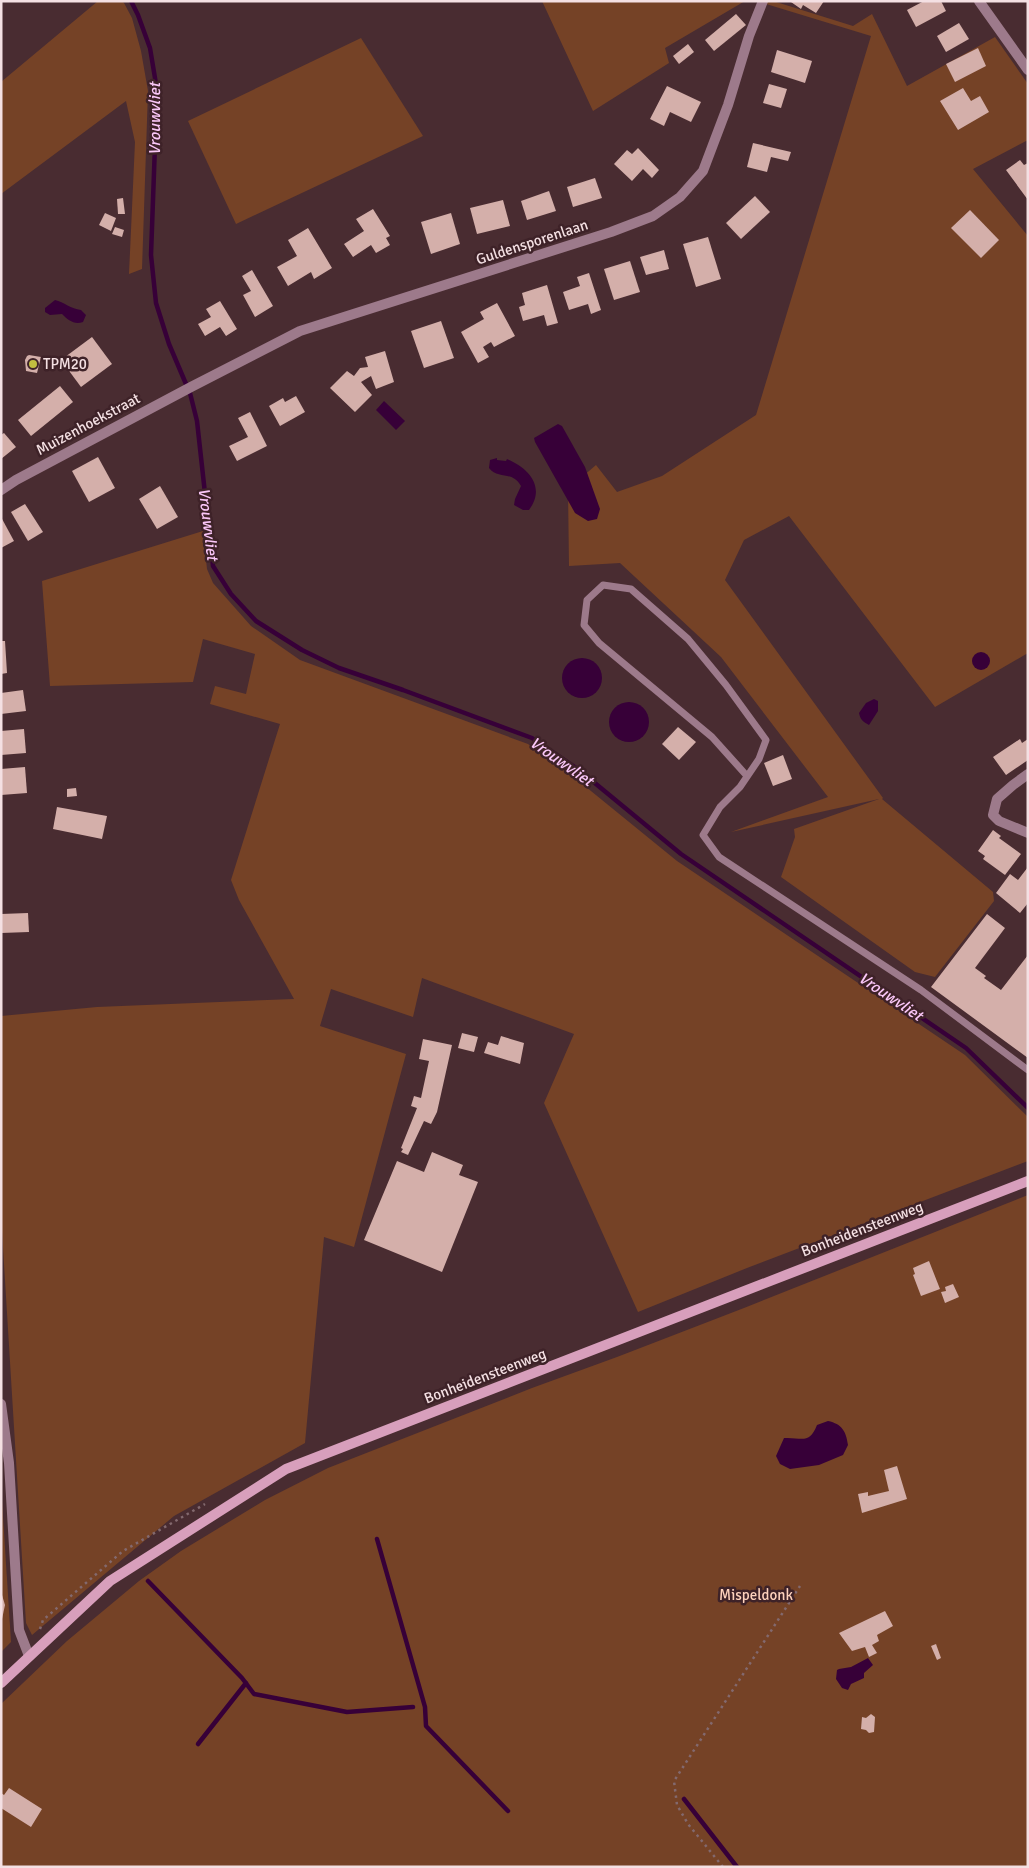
<svg xmlns="http://www.w3.org/2000/svg" width="1029" height="1868" font-family="Signika,sans-serif">
	<rect width="100%" height="100%" fill="#492c31"/>
	<g fill="#754226">
		<path d="M98,1h24l2,2 8,15 9,33 7,40 -6,178 -13,5 6,-132 -9,-41 -125,93v-112z"/>
		<path d="M542,1h203l-80,47 4,15 -76,48z"/>
		<path d="M756,1h17l80,25 19,-12 35,72 88,-49 33,47v56l-55,29 55,67v417l-93,54 -146,-191 -45,24 -19,40 158,218 -1,1 111,93 1,9 -59,76 -20,-5 -134,-95 14,-40 -1,-8 85,-30 -148,33 97,-35 -107,-140 -101,-94 -51,3 -1,-77 28,-24 21,27 45,-16 94,-61 115,-379z"/>
		<path d="M361,38l62,98 -187,88 -48,-103z"/>
		<path d="M203,531l4,38 6,14 38,43 49,34 228,84 47,34 102,83 288,194 63,62v44l-281,107 -109,44 -94,-209 30,-69 -152,-56 -9,39 -82,-28 -11,37 86,28 -52,193 -30,-10 -19,206 -131,73 -142,119 -6,-12 -25,-408v-199l96,-9 197,-8 -55,-99 -8,-20 49,-156 -70,-20 5,-18 31,8 9,-40 -52,-15 -10,43 -143,4 -8,-105z"/>
		<path d="M1028,1195v672h-1027v-163l66,-63 72,-60 42,-30 84,-51 63,-32 204,-80 85,-31 127,-49z"/>
		<path d="M2,1501l9,141 -10,10v-150z"/>
	</g>
	<g fill="#370038">
		<path d="M55,300c9,2 16,9 26,10l5,5 -3,7c-9,3 -15,-2 -21,-8l-12,1 -5,-3v-4z"/>
		<path d="M384,401l21,20 -9,9 -20,-20z"/>
		<path d="M558,424l4,2 23,41 15,42 -3,10 -9,2 -13,-8 -40,-71 -1,-4z"/>
		<path d="M497,458v2l9,1 1,-2c22,9 39,28 22,51h-6l-9,-5 1,-6 6,-13c-9,-16 -23,-6 -32,-18l1,-8z"/>
		<circle cx="981" cy="661" r="9"/>
		<circle cx="582" cy="678" r="20"/>
		<path d="M874,699l4,2v10l-9,14c-6,-3 -9,-6 -10,-12l7,-10z"/>
		<circle cx="629" cy="722" r="20"/>
		<path d="M828,1421c14,3 18,10 20,24l-5,10 -24,10 -29,4 -10,-5 -4,-8 8,-18c18,-1 25,7 33,-13z"/>
		<path d="M868,1658l5,7 -9,8v5l-13,6 -3,6 -6,-2 -6,-9 1,-9 2,-1 12,-2z"/>
	</g>
	<g fill="none" stroke-linecap="round" stroke-linejoin="round">
		<g stroke="#370038" stroke-width="4.5">
			<path d="M131,1l7,14 12,33 7,42 -6,165 5,48 13,41 17,40"/>
			<path d="M190,393l7,28 16,145 18,28 25,27 46,29 37,18 64,22 129,48 47,32 102,84 285,194 62,60"/>
			<path d="M377,1539l48,168 1,19 82,85"/>
			<path d="M148,1581l94,97 12,16 93,18 66,-5"/>
			<path d="M198,1744l48,-61"/>
			<path d="M684,1799l53,68"/>
		</g>
	</g>
	<g fill="#d4afaa">
		<path d="M792,1h32l-8,12 -13,-8 -2,4 -10,-7z"/>
		<path d="M924,1h17l5,10 -30,16 -9,-17z"/>
		<path d="M736,14l10,11 -32,26 -9,-11z"/>
		<path d="M959,23l10,16 -23,13 -9,-16z"/>
		<path d="M688,44l6,8 -15,12 -6,-8z"/>
		<path d="M978,48l8,18 -31,16 -9,-18z"/>
		<path d="M777,50l35,11 -7,22 -34,-11z"/>
		<path d="M769,84l18,5 -6,19 -18,-5z"/>
		<path d="M667,86l34,16 -10,20 -21,-10 -6,14 -14,-7z"/>
		<path d="M963,88l8,13 9,-5 9,16 -31,18 -18,-29z"/>
		<path d="M753,143l38,9 -3,9 -17,-4 -4,15 -20,-5z"/>
		<path d="M638,148l21,22 -7,8 -9,-9 -11,12 -18,-17 13,-14 5,4z"/>
		<path d="M1020,160l4,5 4,-2v37l-22,-30z"/>
		<path d="M595,178l7,20 -29,9 -6,-20z"/>
		<path d="M549,191l7,20 -29,9 -6,-19z"/>
		<path d="M755,196l15,16 -29,27 -15,-16z"/>
		<path d="M123,198l2,16h-7l-1,-15z"/>
		<path d="M503,200l7,26 -33,8 -7,-26z"/>
		<path d="M373,209l17,27 -4,2 4,7 -14,8 -5,-8 -18,12 -9,-13 20,-13 -8,-12z"/>
		<path d="M970,210l29,30 -18,18 -30,-30z"/>
		<path d="M105,213l11,5 -5,13 -12,-6z"/>
		<path d="M451,213l9,31 -29,10 -10,-32z"/>
		<path d="M115,227l9,3 -2,7 -10,-3z"/>
		<path d="M308,228l24,40 -18,11 -3,-7 -23,14 -11,-19 20,-11 -9,-16z"/>
		<path d="M708,237l13,42 -25,8 -13,-43z"/>
		<path d="M664,250l5,19 -23,6 -6,-18z"/>
		<path d="M630,261l10,31 -26,8 -10,-31z"/>
		<path d="M252,270l21,36 -18,11 -12,-22 8,-4 -9,-15z"/>
		<path d="M589,273l12,37 -10,4 -3,-10 -19,6 -6,-18 17,-6 -3,-9z"/>
		<path d="M547,285l11,38 -11,3 -3,-11 -21,6 -4,-14 6,-2 -3,-12z"/>
		<path d="M220,301l17,28 -11,7 -6,-9 -15,9 -7,-12 13,-7 -5,-8z"/>
		<path d="M497,303l18,33 -21,11 -3,-5 -8,5 6,10 -11,6 -17,-31 23,-13 -4,-7z"/>
		<path d="M441,321l13,37 -30,10 -13,-37z"/>
		<path d="M92,337l20,27 -31,23 -20,-27z"/>
		<path d="M385,351l9,31 -18,7 -5,-13 -10,6 11,13 -17,17 -25,-24 17,-17 7,5 6,-8 8,-1 -3,-10z"/>
		<path d="M29,355l12,2 -4,16 -11,-2 -1,-11 2,-4z"/>
		<path d="M60,386l13,16 -42,34 -13,-16z"/>
		<path d="M296,396l9,16 -25,14 -11,-20 14,-8 2,4z"/>
		<path d="M250,412l17,34 -30,15 -8,-15 19,-9 -10,-19z"/>
		<path d="M4,433l12,14 -15,12v-24z"/>
		<path d="M98,457l17,31 -26,14 -17,-31z"/>
		<path d="M160,486l18,31 -21,12 -18,-30z"/>
		<path d="M25,504l18,28 -15,9 -17,-29z"/>
		<path d="M1,517l13,24 -13,7z"/>
		<path d="M1,641h4l2,32 -6,1z"/>
		<path d="M23,690l3,21 -25,3v-21z"/>
		<path d="M678,727l18,15 -17,18 -17,-16z"/>
		<path d="M24,729l2,24 -25,2v-24z"/>
		<path d="M1020,739l2,4 6,-4v21l-22,15 -13,-18z"/>
		<path d="M783,755l9,24 -19,7 -9,-23z"/>
		<path d="M25,767l2,26 -26,2v-26z"/>
		<path d="M76,788l1,8 -10,1v-8z"/>
		<path d="M57,807l50,9 -5,23 -49,-10z"/>
		<path d="M993,830l8,6 -2,2 22,16 -16,21 -22,-16 2,-3 -7,-5z"/>
		<path d="M1028,867v36l-8,10 -24,-20 14,-19 8,6z"/>
		<path d="M28,913l1,19 -28,1v-19z"/>
		<path d="M987,914l18,14 -30,40 11,8 -2,2 17,12 27,-35v103l-97,-71z"/>
		<path d="M462,1033l16,4 -4,15 -16,-4z"/>
		<path d="M501,1036l23,7 -4,21 -36,-11 4,-11 10,3z"/>
		<path d="M423,1039l29,6 -15,67 -6,12 -7,-3 -16,34 -7,-3 2,-3 -2,-1 16,-40 -6,-2 3,-10 7,2 8,-37 -10,-2z"/>
		<path d="M432,1152l31,13 -4,10 19,7 -36,90 -78,-32 33,-79 27,11z"/>
		<path d="M929,1261l11,28 -19,7 -8,-21 2,-1 -2,-6z"/>
		<path d="M953,1284l6,13 -14,6 -4,-11 5,-1 -1,-4z"/>
		<path d="M897,1466l10,33 -45,14 -4,-19 10,-2v4l21,-5 -5,-21z"/>
		<path d="M2,1595l3,10 -3,14h-1z"/>
		<path d="M885,1611l8,15 -16,9 2,6 -7,4 5,8 -8,4 -4,-10 -13,4 -13,-18z"/>
		<path d="M936,1644l5,14 -4,2 -6,-14z"/>
		<path d="M871,1714l4,3 -1,15 -5,1 -3,-3 -5,-1 1,-12 4,1z"/>
		<path d="M9,1788l33,21 -11,18 -30,-19v-15l3,2z"/>
	</g>
	<g fill="none" stroke-linecap="round" stroke-linejoin="round">
		<g stroke="#83696e" stroke-width="2.5" stroke-dasharray="2.5 4" stroke-linecap="butt">
			<path d="M40,1629l3,-9 80,-69 82,-47"/>
			<path d="M723,1867l-35,-43 -11,-19 -3,-24 126,-195"/>
		</g>
		<path stroke="#9d7a8b" stroke-width="7" d="M747,776l-35,-39 -113,-94 -15,-18 3,-25 16,-15 28,4 57,50 38,46 40,55 -7,19 -19,28 -20,20 -17,28 16,22 202,133 107,80"/>
		<g stroke="#9d7a8b" stroke-width="10">
			<path d="M979,1l49,69"/>
			<path d="M1,490l15,-10 175,-93 109,-56 311,-99 42,-16 27,-19 23,-26 25,-66 21,-69 14,-35"/>
			<path d="M1028,774l-15,11 -16,14 -4,16 6,6 29,12"/>
			<path d="M1,1404l8,59 10,167 10,26"/>
		</g>
		<path stroke="#d89fbc" stroke-width="10" d="M1,1683l109,-102 176,-112 742,-288"/>
	</g>
	<circle fill="#c1bd40" stroke="#3e2228" stroke-width="2" cx="33" cy="364" r="5"/>
	<g text-anchor="middle" stroke-width="5" stroke-linejoin="round" paint-order="stroke">
		<g font-size="15" fill="#f4e0e3" stroke="#3e2228">
			<text transform="translate(532 242) rotate(-18)" y="5">Guldensporenlaan</text>
			<text transform="translate(88 424) rotate(-28)" y="5">Muizenhoekstraat</text>
			<text transform="translate(862 1229) rotate(-21)" y="5">Bonheidensteenweg</text>
			<text transform="translate(485 1376) rotate(-21)" y="5">Bonheidensteenweg</text>
		</g>
		<g font-size="15" fill="#f4e0e3" stroke="#3e2228" text-anchor="start">
			<text x="43" y="369">TPM20</text>
		</g>
		<g font-size="15" fill="#fed2bd" stroke="#3e2228">
			<text x="756" y="1600">Mispeldonk</text>
		</g>
		<g font-size="16" font-style="italic" fill="#fac7f8" stroke="#3e2228">
			<text transform="translate(154 119) rotate(-90)" y="6">Vrouwvliet</text>
			<text transform="translate(209 524) rotate(83)" y="6">Vrouwvliet</text>
			<text transform="translate(562 761) rotate(35)" y="6">Vrouwvliet</text>
			<text transform="translate(891 996) rotate(34)" y="6">Vrouwvliet</text>
		</g>
	</g>
	<rect width="1029" height="1868" fill="none" stroke="#f4e0e3" stroke-width="5"/>
</svg>
